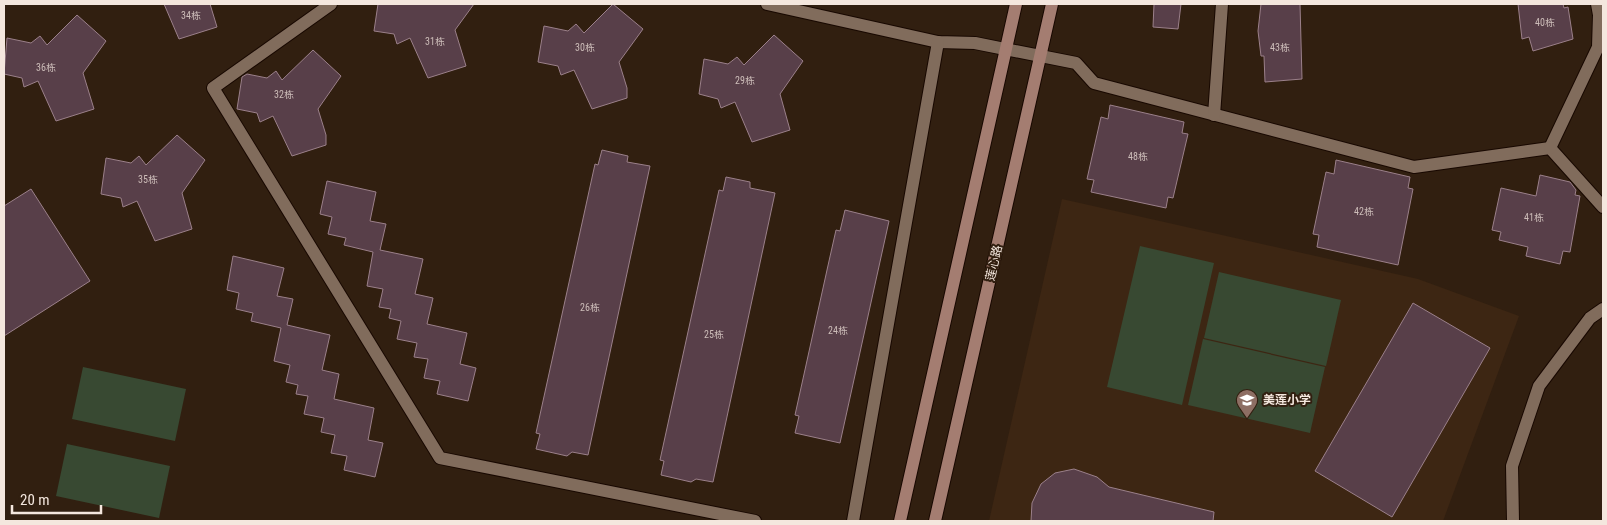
<svg xmlns="http://www.w3.org/2000/svg" width="1607" height="525" font-family="'Roboto Condensed','Noto Sans SC',sans-serif">
	<rect width="100%" height="100%" fill="#311f10"/>
	<path fill="#3d2613" d="M1062,199l356,80 101,37 -76,205h-454z"/>
	<g fill="#384932">
		<path d="M1140,246l74,17 -32,142 -75,-18z"/>
		<path d="M1219,272l122,28 -15,66 -122,-28z"/>
		<path d="M1203,339l122,28 -15,66 -122,-28z"/>
		<path d="M83,367l103,22 -11,52 -103,-22z"/>
		<path d="M67,444l103,22 -11,52 -103,-22z"/>
	</g>
	<g fill="#583f49" stroke="#9b808a">
		<path d="M164,4h46l7,23 -38,12z"/>
		<path d="M378,4h96l-19,26 11,36 -38,12 -18,-40 -13,6 -3,-10 -20,-3z"/>
		<path d="M613,4l30,25 -24,33 8,26v10l-35,11 -18,-39 -13,5 -3,-9 -20,-4 6,-36 24,5 8,-7 8,9z"/>
		<path d="M1154,4h27l-3,25 -25,-2z"/>
		<path d="M1261,4h39l2,75 -37,3 -1,-26h-3l-3,-25z"/>
		<path d="M1518,4h45l1,4 4,-1 5,32 -40,12 -4,-14 -7,2z"/>
		<path d="M77,15l29,26 -23,32 11,36 -38,12 -18,-40 -14,6 -2,-9 -18,-4 3,-36 24,5 9,-7 7,9z"/>
		<path d="M774,35l29,26 -23,33 10,36 -38,12 -17,-40 -14,6 -3,-9 -19,-5 5,-35 24,5 9,-7 7,8z"/>
		<path d="M313,50l28,26 -23,33 8,26v10l-34,11 -19,-40 -13,6 -3,-9 -20,-4 5,-32 5,-3 20,4 9,-7 6,9z"/>
		<path d="M1110,105l74,17 -2,11 6,1 -15,64 -5,-1 -2,11 -75,-16 3,-12 -7,-1 14,-62 7,2z"/>
		<path d="M177,135l28,25 -23,33 10,36 -37,12 -18,-40 -14,6 -2,-9 -20,-4 5,-36 25,5 8,-7 7,9z"/>
		<path d="M602,150l26,6 -1,6 23,4 -62,289 -16,-3 -5,4 -31,-7 4,-15 -4,-1 59,-269 3,1z"/>
		<path d="M1336,160l74,17 -2,11 5,1 -15,76 -81,-18 2,-12 -6,-1 13,-62 8,2z"/>
		<path d="M1540,175l30,7 6,8 -1,5 5,1 -10,56 -7,-1 -3,13 -34,-8 2,-9 -29,-7 2,-8 -9,-2 9,-42 35,8z"/>
		<path d="M726,177l24,5v6l25,5 -62,289 -17,-3 -5,3 -30,-7 3,-14 -4,-1 59,-270 4,1z"/>
		<path d="M327,181l49,11 -6,29 16,3 -6,26 43,9 -8,35 18,4 -6,26 40,9 -7,31 16,4 -8,33 -31,-7 3,-13 -16,-3 4,-19 -14,-2 3,-14 -20,-4 4,-18 -12,-3 2,-9 -12,-2 4,-18 -16,-3 6,-34 -29,-7 2,-7 -18,-4 4,-17 -12,-3z"/>
		<path d="M31,189l59,92 -86,55v-130z"/>
		<path d="M845,210l44,11 -49,222 -45,-10 4,-17 -4,-1 32,-145 9,-40 4,1z"/>
		<path d="M233,256l51,12 -7,28 16,3 -6,26 43,10 -8,35 17,4 -5,25 40,9 -6,32 15,3 -8,34 -31,-7 3,-14 -16,-3 4,-18 -14,-3 3,-14 -20,-4 4,-18 -12,-2 2,-9 -12,-3 4,-17 -16,-4 7,-33 -30,-7 2,-8 -17,-4 3,-16 -12,-3z"/>
		<path d="M1413,303l77,45 -98,169 -77,-46z"/>
		<path d="M1074,469l23,8 12,10 105,25 -1,9h-182l1,-18 9,-19 14,-11z"/>
	</g>
	<g fill="none" stroke-linecap="round" stroke-linejoin="round">
		<g stroke="#180800" stroke-width="14">
			<g id="minor">
				<path d="M331,4l-118,84 227,370 315,63"/>
				<path d="M767,4l171,38 37,1 101,20 18,20 320,84 136,-19 53,59"/>
				<path d="M1214,115l8,-111"/>
				<path d="M1550,148l48,-101 1,-32 -2,-11"/>
				<path d="M853,521l85,-479"/>
				<path d="M1513,521l-1,-55 27,-80 51,-68 13,-9"/>
			</g>
		</g>
		<g stroke="#180800" stroke-width="14">
			<g id="secondary">
				<path d="M900,521l116,-517"/>
				<path d="M935,521l117,-517"/>
			</g>
		</g>
		<use href="#minor" stroke="#816c5c" stroke-width="12"/>
		<use href="#secondary" stroke="#a47d71" stroke-width="12"/>
	</g>
	<defs>
		<g id="school-pin" transform="scale(1.125)"><path d="M0 17L-7.5 6A9.5 9.5 0 1 1 7.5 6Z" fill="#8d6e63" stroke="#311f10"/><path d="M0-5L7-2L0 1L-7-2ZM-4 1L0 2.5L4 1V4Q0 6-4 4Z" fill="#fff"/></g>
	</defs>
	<g fill-rule="evenodd">
		<use href="#school-pin" x="1247" y="400"/>
	</g>
	<g text-anchor="middle" stroke-width="4" stroke-linejoin="round" paint-order="stroke">
		<g font-size="10" fill="#cdbdb9">
			<text x="191" y="19">34栋</text>
			<text x="1545" y="26">40栋</text>
			<text x="435" y="45">31栋</text>
			<text x="585" y="51">30栋</text>
			<text x="1280" y="51">43栋</text>
			<text x="46" y="71">36栋</text>
			<text x="745" y="84">29栋</text>
			<text x="284" y="98">32栋</text>
			<text x="1138" y="160">48栋</text>
			<text x="148" y="183">35栋</text>
			<text x="1364" y="215">42栋</text>
			<text x="1534" y="221">41栋</text>
			<text x="590" y="311">26栋</text>
			<text x="838" y="334">24栋</text>
			<text x="714" y="338">25栋</text>
		</g>
		<g font-size="12" fill="#f4e7de" stroke="#311f10">
			<text transform="translate(994 263) rotate(-77)" y="4">莲心路</text>
		</g>
		<g font-size="12" font-weight="bold" fill="#f4e7de" stroke="#311f10" text-anchor="start">
			<text x="1263" y="404">美莲小学</text>
		</g>
	</g>
	<rect width="1607" height="525" fill="none" stroke="#f4e7de" stroke-width="10"/>
	<path d="M12 505v8h89v-8" fill="none" stroke="#f4e7de" stroke-width="2.5"/>
	<text x="20" y="505" font-size="15" fill="#f4e7de" stroke="#311f10" stroke-width="4" paint-order="stroke">20 m</text>
</svg>
